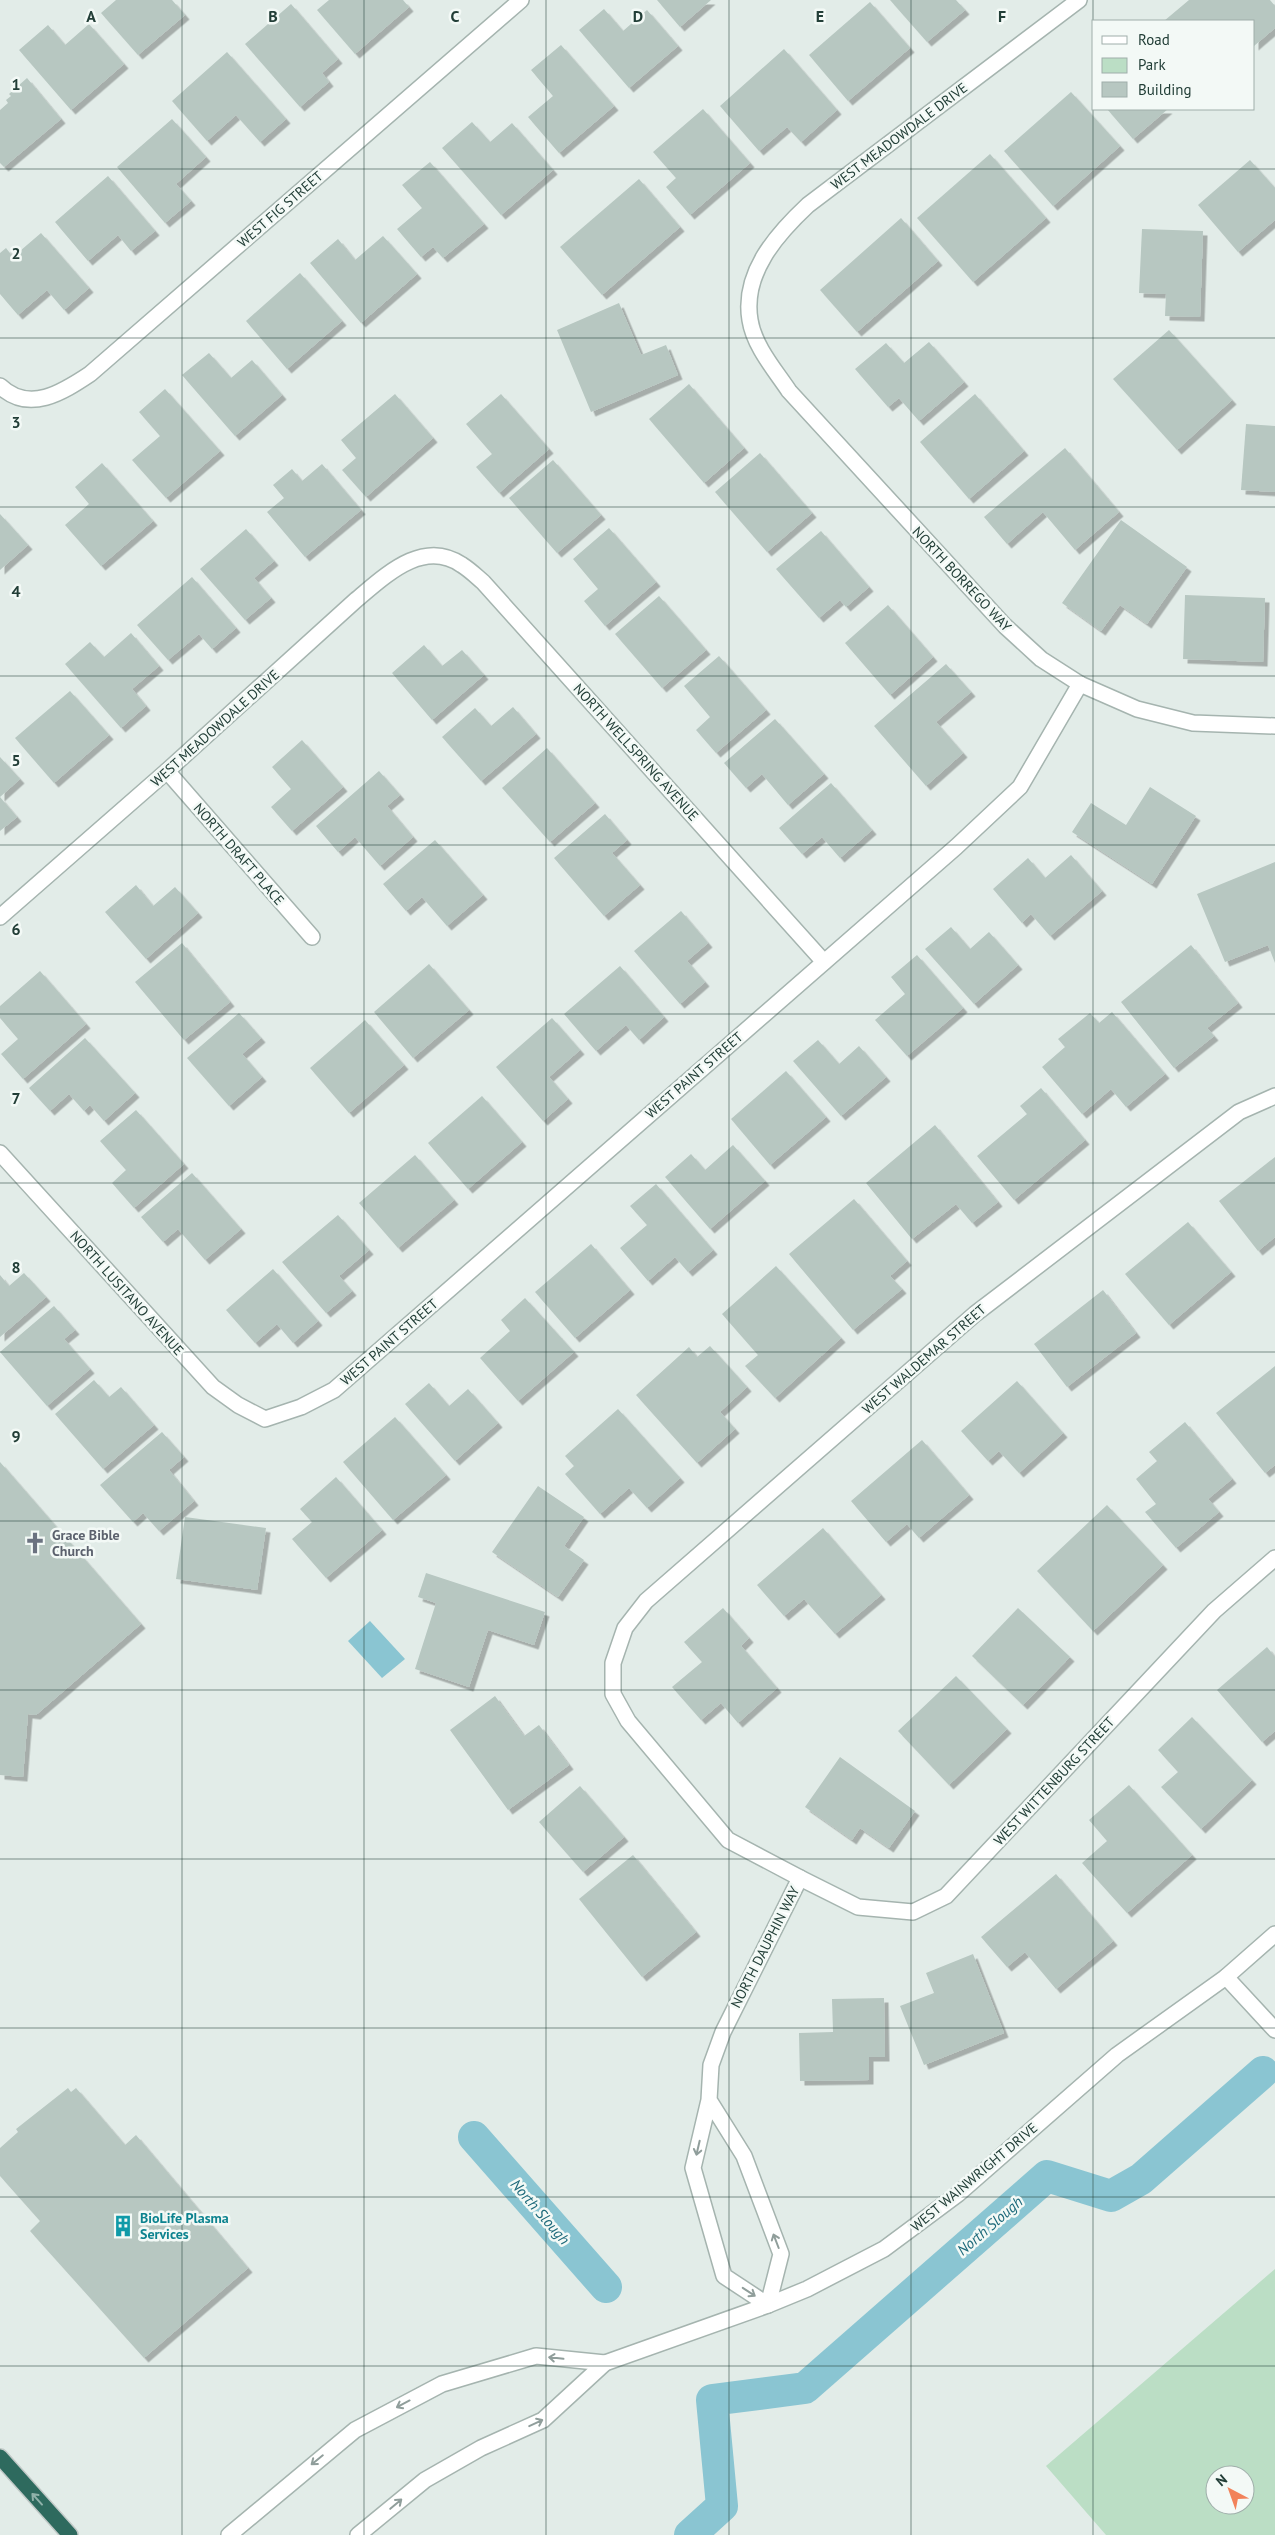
<svg xmlns="http://www.w3.org/2000/svg" width="1275" height="2535" font-family="'PT Sans',sans-serif">
	<defs>
		<filter id="shadow"><feDropShadow dx="4.5" dy="4.5" stdDeviation="0" flood-color="#0004"/></filter>
	</defs>
	<rect width="100%" height="100%" fill="#e2ece8"/>
	<path fill="#bbdec5" fill-rule="evenodd" d="M1275,2269v266h-169l-60,-69zM1215,2475h30v30h-30z"/>
	<path fill="#8ac5d2" d="M370,1621l35,38 -23,19 -34,-37z"/>
	<g fill="none" stroke-linecap="round" stroke-linejoin="round">
		<g stroke="#8ac5d2" stroke-width="32">
			<path d="M474,2137l132,150"/>
			<path d="M690,2535l32,-29 -10,-106 93,-12 242,-212 64,20 30,-17 122,-107"/>
		</g>
	</g>
	<g fill="#b7c7c1" filter="url(#shadow)">
		<path d="M116,0h56l13,15 -47,40 -37,-42z"/>
		<path d="M329,0h74l6,7 -54,47 -38,-44z"/>
		<path d="M657,0h54l-31,27z"/>
		<path d="M890,0h66l9,10 -38,32z"/>
		<path d="M1189,0h81l5,6v22l-21,18v-25h-90z"/>
		<path d="M870,2l40,46 -62,53 -39,-46z"/>
		<path d="M291,4l47,55 -16,14 7,9 -29,25 -55,-63z"/>
		<path d="M604,9l19,22 24,-21 31,36 -49,42 -50,-58z"/>
		<path d="M89,24l35,40 -53,46 -52,-60 29,-25 17,20z"/>
		<path d="M561,45l53,61 -55,47 -31,-36 25,-21 -22,-26z"/>
		<path d="M784,49l53,61 -36,32 -14,-15 -28,24 -39,-45z"/>
		<path d="M227,52l59,67 -26,23 -24,-27 -29,26 -35,-40z"/>
		<path d="M27,78l34,41 -57,48 -4,-4v-53l8,-7 -2,-3 5,-4 -2,-2z"/>
		<path d="M1071,92l49,54 -67,60 -49,-55z"/>
		<path d="M703,109l47,54 -60,52 -24,-28 10,-9 -23,-26z"/>
		<path d="M1107,109h61l-35,30z"/>
		<path d="M172,119l34,38 -30,27 15,17 -26,22 -48,-56z"/>
		<path d="M472,122l18,20 22,-19 41,47 -52,45 -59,-67z"/>
		<path d="M990,154l56,64 -73,64 -56,-64z"/>
		<path d="M1250,160l25,28v32l-37,32 -40,-47z"/>
		<path d="M430,162l54,62 -41,34 -10,-11 -12,10 -24,-28 25,-21 -20,-23z"/>
		<path d="M108,176l47,55 -24,20 -13,-16 -30,26 -33,-39z"/>
		<path d="M639,179l41,48 -78,68 -42,-48z"/>
		<path d="M901,218l37,43 -81,71 -37,-42z"/>
		<path d="M1142,229l61,2 -3,86 -35,-1 1,-22 -27,-1z"/>
		<path d="M41,233l48,55 -25,22 -17,-20 -29,25 -18,-21v-41l6,-5 7,9z"/>
		<path d="M383,236l34,38 -56,49 -51,-60 28,-24 17,21z"/>
		<path d="M300,273l42,48 -55,48 -41,-48z"/>
		<path d="M619,303l22,52 25,-10 12,30 -87,37 -34,-82z"/>
		<path d="M1169,330l63,70 -55,50 -64,-71z"/>
		<path d="M929,342l35,40 -45,39 -20,-23 -11,9 -33,-38 31,-26 18,20z"/>
		<path d="M209,353l22,25 21,-18 30,35 -47,41 -53,-61z"/>
		<path d="M689,384l55,64 -40,35 -55,-64z"/>
		<path d="M165,389l55,62 -54,47 -34,-38 28,-24 -21,-24z"/>
		<path d="M395,394l38,44 -67,59 -24,-27 14,-12 -15,-18z"/>
		<path d="M501,394l48,55 -50,44 -23,-26 16,-13 -26,-30z"/>
		<path d="M975,394l49,57 -55,48 -49,-57z"/>
		<path d="M1246,424l29,2v66l-34,-2z"/>
		<path d="M1065,448l54,64 -44,38 -32,-38 -36,32 -23,-27z"/>
		<path d="M760,453l52,60 -45,39 -52,-60z"/>
		<path d="M553,460l48,55 -44,38 -48,-55z"/>
		<path d="M102,463l51,58 -52,45 -36,-41 24,-21 -14,-17z"/>
		<path d="M322,464l39,46 -56,47 -38,-45 17,-14 -11,-13 19,-16 10,12z"/>
		<path d="M0,514l28,31 -28,25z"/>
		<path d="M1121,520l66,47 -40,57 -27,-19 -19,26 -39,-28z"/>
		<path d="M609,528l47,54 -51,44 -21,-25 14,-12 -25,-30z"/>
		<path d="M246,529l28,32 -20,17 17,20 -26,22 -45,-51z"/>
		<path d="M821,531l48,56 -23,20 -6,-7 -21,18 -43,-49z"/>
		<path d="M192,577l44,51 -24,21 -13,-15 -31,26 -31,-35z"/>
		<path d="M1185,595l80,3 -2,64 -80,-3z"/>
		<path d="M659,596l47,54 -44,38 -47,-54z"/>
		<path d="M888,605l45,52 -43,38 -45,-52z"/>
		<path d="M131,633l28,33 -27,23 14,17 -25,22 -56,-64 25,-22 14,15z"/>
		<path d="M424,645l18,21 20,-16 22,25 -52,45 -40,-47z"/>
		<path d="M719,656l47,54 -50,43 -20,-23 14,-13 -26,-31z"/>
		<path d="M946,664l25,28 -35,30 27,31 -37,33 -52,-60z"/>
		<path d="M70,691l39,44 -55,48 -39,-45z"/>
		<path d="M513,707l23,27 -55,47 -39,-44 33,-29 16,18z"/>
		<path d="M775,719l49,55 -36,31 -26,-31 -16,14 -22,-25z"/>
		<path d="M302,740l41,47 -51,44 -21,-24 20,-18 -19,-22z"/>
		<path d="M547,748l48,55 -45,39 -48,-54z"/>
		<path d="M0,757l20,22 -20,18z"/>
		<path d="M379,771l21,24 -13,11 26,31 -33,29 -25,-29 -17,15 -22,-26z"/>
		<path d="M831,783l41,47 -32,28 -18,-21 -20,17 -23,-26z"/>
		<path d="M1150,787l46,29 -44,68 -80,-52 19,-29 35,22z"/>
		<path d="M0,797l17,20 -17,14z"/>
		<path d="M605,814l22,26 -15,13 28,32 -36,31 -50,-58z"/>
		<path d="M435,840l48,55 -36,31 -25,-29 -16,14 -23,-27z"/>
		<path d="M1071,855l31,36 -52,45 -19,-22 -9,9 -29,-34 35,-31 17,20z"/>
		<path d="M1275,862v101l-7,-18 -43,17 -28,-68z"/>
		<path d="M136,885l17,21 22,-19 23,26 -52,46 -41,-47z"/>
		<path d="M681,911l27,32 -21,18 18,21 -25,22 -46,-53z"/>
		<path d="M951,927l19,22 19,-17 29,33 -44,39 -49,-55z"/>
		<path d="M182,943l48,59 -46,38 -49,-58z"/>
		<path d="M1191,945l47,58 -31,25 7,8 -40,32 -53,-66z"/>
		<path d="M917,955l46,53 -56,48 -32,-36 30,-26 -14,-17z"/>
		<path d="M429,964l40,46 -56,48 -39,-46z"/>
		<path d="M620,966l44,51 -25,23 -13,-15 -30,26 -32,-37z"/>
		<path d="M40,971l46,53 -63,55 -22,-25 17,-15 -18,-21v-12z"/>
		<path d="M1112,1012l53,62 -39,33 -15,-18 -29,25 -40,-47 23,-20 -7,-8 32,-26 9,10z"/>
		<path d="M239,1013l22,25 -19,16 20,23 -33,29 -42,-48z"/>
		<path d="M552,1018l28,32 -31,27 19,22 -25,22 -47,-54z"/>
		<path d="M365,1020l39,45 -55,48 -39,-45z"/>
		<path d="M85,1038l50,55 -31,28 -14,-16 -6,6 -15,-17 -19,17 -21,-23z"/>
		<path d="M818,1040l21,24 20,-18 27,31 -45,39 -48,-55z"/>
		<path d="M786,1071l40,46 -56,48 -39,-46z"/>
		<path d="M1041,1088l44,52 -71,60 -37,-44 50,-42 -7,-8z"/>
		<path d="M482,1096l40,46 -54,47 -40,-46z"/>
		<path d="M136,1110l48,54 -50,44 -22,-25 14,-13 -26,-29z"/>
		<path d="M935,1125l63,77 -26,21 -16,-19 -44,35 -46,-56z"/>
		<path d="M733,1145l32,36 -55,48 -45,-52 26,-23 14,16z"/>
		<path d="M415,1155l39,45 -56,48 -39,-45z"/>
		<path d="M1275,1157v80l-17,14 -39,-50z"/>
		<path d="M192,1173l49,56 -36,31 -27,-31 -15,13 -22,-25z"/>
		<path d="M656,1184l57,66 -25,22 -13,-15 -27,24 -28,-33 27,-23 -17,-19z"/>
		<path d="M854,1199l53,62 -17,15 12,13 -49,41 -64,-76z"/>
		<path d="M338,1215l31,35 -30,26 13,15 -26,22 -44,-51z"/>
		<path d="M1188,1222l43,50 -62,53 -44,-51z"/>
		<path d="M591,1244l39,46 -55,48 -40,-46z"/>
		<path d="M776,1266l65,72 -66,60 -30,-32 13,-11 -36,-41z"/>
		<path d="M273,1269l45,52 -25,22 -16,-19 -22,19 -29,-33z"/>
		<path d="M24,1273l22,24 -46,40v-62l9,11z"/>
		<path d="M1103,1290l33,43 -69,54 -33,-43z"/>
		<path d="M525,1298l49,54 -56,49 -38,-43 30,-27 -9,-11z"/>
		<path d="M54,1306l21,24 -11,9 26,30 -43,37 -47,-54z"/>
		<path d="M710,1346l37,41 -27,25 15,17 -38,34 -61,-68 53,-48 8,10z"/>
		<path d="M1275,1366v99l-10,8 -49,-60z"/>
		<path d="M94,1380l15,17 12,-10 33,38 -51,44 -48,-55z"/>
		<path d="M1017,1381l46,52 -44,40 -20,-22 -11,10 -27,-30z"/>
		<path d="M429,1383l20,23 19,-17 30,34 -43,38 -50,-57z"/>
		<path d="M618,1409l62,69 -33,30 -18,-20 -29,26 -35,-40 9,-8 -9,-10z"/>
		<path d="M395,1417l51,58 -53,45 -50,-58z"/>
		<path d="M1185,1422l47,57 -24,20 11,13 -43,36 -31,-36 11,-8 -20,-25 21,-18 -8,-9z"/>
		<path d="M162,1432l22,25 -15,13 25,31 -35,30 -16,-18 -10,9 -33,-37z"/>
		<path d="M922,1440l47,55 -50,43 -12,-14 -21,18 -35,-41z"/>
		<path d="M0,1462l141,162 -105,91 -8,-1 -5,63 -23,-2z"/>
		<path d="M336,1477l46,53 -56,48 -34,-39 20,-17 -12,-13z"/>
		<path d="M538,1486l46,31 -20,29 20,14 -26,37 -66,-45z"/>
		<path d="M1107,1505l56,60 -70,66 -56,-60z"/>
		<path d="M185,1517l81,11 -9,62 -81,-11z"/>
		<path d="M823,1528l58,67 -46,39 -31,-35 -20,17 -27,-31z"/>
		<path d="M426,1573l119,39 -11,33 -46,-15 -19,57 -54,-18 21,-66 -18,-6z"/>
		<path d="M723,1608l26,30 -8,8 36,42 -39,35 -17,-20 -20,17 -29,-33 30,-25 -18,-20z"/>
		<path d="M1018,1608l52,49 -47,48 -51,-49z"/>
		<path d="M1267,1647l8,10v74l-13,11 -45,-52z"/>
		<path d="M956,1676l51,53 -58,56 -51,-54z"/>
		<path d="M495,1696l29,40 15,-11 30,40 -61,45 -58,-80z"/>
		<path d="M1192,1717l60,63 -51,49 -40,-42 17,-15 -20,-22z"/>
		<path d="M840,1757l75,54 -26,37 -29,-20 -8,12 -47,-33z"/>
		<path d="M1129,1785l63,70 -65,58 -45,-50 25,-22 -18,-21z"/>
		<path d="M580,1786l44,51 -41,35 -44,-50z"/>
		<path d="M633,1855l63,77 -54,45 -63,-78z"/>
		<path d="M1056,1874l57,67 -57,48 -31,-37 -18,15 -26,-30z"/>
		<path d="M973,1954l31,79 -80,32 -24,-59 34,-13 -8,-20z"/>
		<path d="M884,1998l1,59h-16v23l-69,1 -1,-48 34,-1 -1,-33z"/>
		<path d="M68,2088l3,4 5,-4 49,57 11,-10 112,133 -104,90 -114,-127 10,-10 -40,-45v-28l18,-16 -2,-3z"/>
	</g>
	<g fill="none" stroke-linecap="round" stroke-linejoin="round">
		<g stroke="#a5b4af" stroke-width="18">
			<g id="minor">
				<path d="M1079,0l-271,205c-31,29 -66,68 -58,115 4,26 25,50 39,71l216,235 36,33 39,25 57,25 56,14 82,3"/>
				<path d="M0,386c29,28 63,6 90,-12l431,-374"/>
				<path d="M167,771l145,166"/>
				<path d="M0,917l167,-146 189,-171c29,-24 67,-62 106,-35 8,5 14,11 21,17l341,380"/>
				<path d="M0,1153l213,234 25,18 27,14 36,-12 33,-17 622,-543 64,-60 60,-103"/>
				<path d="M800,1878l58,29 55,5 33,-16 268,-285 61,-53"/>
				<path d="M1226,1977l49,53"/>
				<path d="M709,2100l35,56 37,98 -13,51 -44,-29 -31,-108 16,-68 2,-35 12,-33 77,-154 -72,-38 -100,-119 -15,-27v-31l12,-35 21,-27 329,-287 264,-202 36,-16"/>
				<path d="M229,2535l126,-105 87,-46 94,-28 69,7"/>
				<path d="M358,2535l67,-55 56,-32 62,-28 62,-57 163,-58 39,-16 77,-40 74,-55 159,-139 109,-78 49,-43"/>
			</g>
		</g>
		<g stroke="#c1c9c7" stroke-width="18">
			<path id="highway" d="M0,2457l70,78"/>
		</g>
		<use href="#minor" stroke="#fff" stroke-width="15"/>
		<use href="#highway" stroke="#2e6a5e" stroke-width="15"/>
	</g>
	<defs><path id="oneway-shaft" d="M-6 0H5M1.5-3L5.5 0L1.5 3" fill="none" stroke-width="1.6" stroke-linecap="round" stroke-linejoin="round" transform="scale(1.25)"/></defs>
	<g stroke="#909e9b">
		<use href="#oneway-shaft" transform="translate(698 2148) rotate(103)"/>
		<use href="#oneway-shaft" transform="translate(776 2241) rotate(-111)"/>
		<use href="#oneway-shaft" transform="translate(749 2292) rotate(33)"/>
		<use href="#oneway-shaft" transform="translate(556 2358) rotate(-174)"/>
		<use href="#oneway-shaft" transform="translate(403 2404) rotate(152)"/>
		<use href="#oneway-shaft" transform="translate(536 2423) rotate(-25)"/>
		<use href="#oneway-shaft" transform="translate(317 2460) rotate(141)"/>
		<use href="#oneway-shaft" transform="translate(396 2504) rotate(-40)"/>
	</g>
	<use stroke="#90b2aa" href="#oneway-shaft" transform="translate(37 2499) rotate(-132)"/>
	<path fill="none" stroke="#223e37" stroke-width="1" stroke-opacity="0.55" d="M182,0v2535M364,0v2535M546,0v2535M729,0v2535M911,0v2535M1093,0v2535M0,169h1275M0,338h1275M0,507h1275M0,676h1275M0,845h1275M0,1014h1275M0,1183h1275M0,1352h1275M0,1521h1275M0,1690h1275M0,1859h1275M0,2028h1275M0,2197h1275M0,2366h1275"/>
	<defs>
		<g id="church-bare" transform="scale(1.725)"><path d="M-1.2-6h2.4v3.5h3.3v2.4h-3.3V6h-2.4V-.1h-3.3v-2.4h3.3Z" fill="#6b7280" stroke="#f3f9f6" stroke-width="2.5" paint-order="stroke"/></g>
		<g id="building-bare" transform="scale(1.725)"><path d="M-4-6H4V6H1V3H-1V6H-4ZM-2.5-4.3h1.7v1.8h-1.7ZM.8-4.3h1.7v1.8H.8ZM-2.5-1h1.7V.8h-1.7ZM.8-1h1.7V.8H.8Z" fill="#0f9aa8" stroke="#f3f9f6" stroke-width="2.5" paint-order="stroke"/></g>
	</defs>
	<g fill-rule="evenodd">
		<use href="#church-bare" x="35" y="1543"/>
		<use href="#building-bare" x="123" y="2226"/>
	</g>
	<g text-anchor="middle" stroke-width="5" stroke-linejoin="round" paint-order="stroke">
		<g font-size="14" fill="#223e37" stroke="#f3f9f6">
			<text transform="translate(899 136) rotate(-37)" y="5">WEST MEADOWDALE DRIVE</text>
			<text transform="translate(280 209) rotate(-41)" y="5">WEST FIG STREET</text>
			<text transform="translate(962 579) rotate(47)" y="5">NORTH BORREGO WAY</text>
			<text transform="translate(215 728) rotate(-42)" y="5">WEST MEADOWDALE DRIVE</text>
			<text transform="translate(636 752) rotate(48)" y="5">NORTH WELLSPRING AVENUE</text>
			<text transform="translate(239 854) rotate(49)" y="5">NORTH DRAFT PLACE</text>
			<text transform="translate(694 1075) rotate(-41)" y="5">WEST PAINT STREET</text>
			<text transform="translate(127 1293) rotate(48)" y="5">NORTH LUSITANO AVENUE</text>
			<text transform="translate(389 1342) rotate(-41)" y="5">WEST PAINT STREET</text>
			<text transform="translate(924 1359) rotate(-41)" y="5">WEST WALDEMAR STREET</text>
			<text transform="translate(1054 1781) rotate(-47)" y="5">WEST WITTENBURG STREET</text>
			<text transform="translate(765 1947) rotate(-63)" y="5">NORTH DAUPHIN WAY</text>
			<text transform="translate(974 2177) rotate(-40)" y="5">WEST WAINWRIGHT DRIVE</text>
		</g>
		<g font-size="14" font-weight="bold" fill="#5b616d" stroke="#f3f9f6" text-anchor="start">
			<text x="52" y="1540">Grace Bible<tspan x="52" dy="16">Church</tspan></text>
		</g>
		<g font-size="14" font-weight="bold" fill="#0d838f" stroke="#f3f9f6" text-anchor="start">
			<text x="140" y="2223">BioLife Plasma<tspan x="140" dy="16">Services</tspan></text>
		</g>
		<g font-size="15" font-style="italic" fill="#1c697a" stroke="#f3f9f6">
			<text transform="translate(540 2212) rotate(49)" y="5">North Slough</text>
			<text transform="translate(990 2226) rotate(-41)" y="5">North Slough</text>
		</g>
	</g>
	<g font-size="16" text-anchor="middle" font-weight="bold" fill="#223e37" stroke="#f3f9f6" stroke-width="5" stroke-linejoin="round" paint-order="stroke">
		<text x="91" y="22">A</text>
		<text x="273" y="22">B</text>
		<text x="455" y="22">C</text>
		<text x="638" y="22">D</text>
		<text x="820" y="22">E</text>
		<text x="1002" y="22">F</text>
		<text x="16" y="90">1</text>
		<text x="16" y="259">2</text>
		<text x="16" y="428">3</text>
		<text x="16" y="597">4</text>
		<text x="16" y="766">5</text>
		<text x="16" y="935">6</text>
		<text x="16" y="1104">7</text>
		<text x="16" y="1273">8</text>
		<text x="16" y="1442">9</text>
	</g>
	<rect x="1092" y="20" width="162" height="90" fill="#f3f9f6" stroke="#9faeaa"/>
	<rect x="1102" y="36" width="25" height="8" fill="#ffffff" stroke="#9faeaa"/>
	<text x="1138" y="45" font-size="15" fill="#223e37">Road</text>
	<rect x="1102" y="58" width="25" height="15" fill="#bbdec5" stroke="#9faeaa"/>
	<text x="1138" y="70" font-size="15" fill="#223e37">Park</text>
	<rect x="1102" y="82" width="25" height="15" fill="#b7c7c1" stroke="#9faeaa"/>
	<text x="1138" y="95" font-size="15" fill="#223e37">Building</text>
	<g transform="translate(1230 2490) rotate(319)"><circle r="24" fill="#f3f9f6" stroke="#9faeaa"/>
	<path d="M0-4L9 19L0 12L-9 19Z" fill="#f2825a"/>
	<text y="-8" font-size="14" font-weight="bold" text-anchor="middle" fill="#223e37">N</text>
	</g>
</svg>
